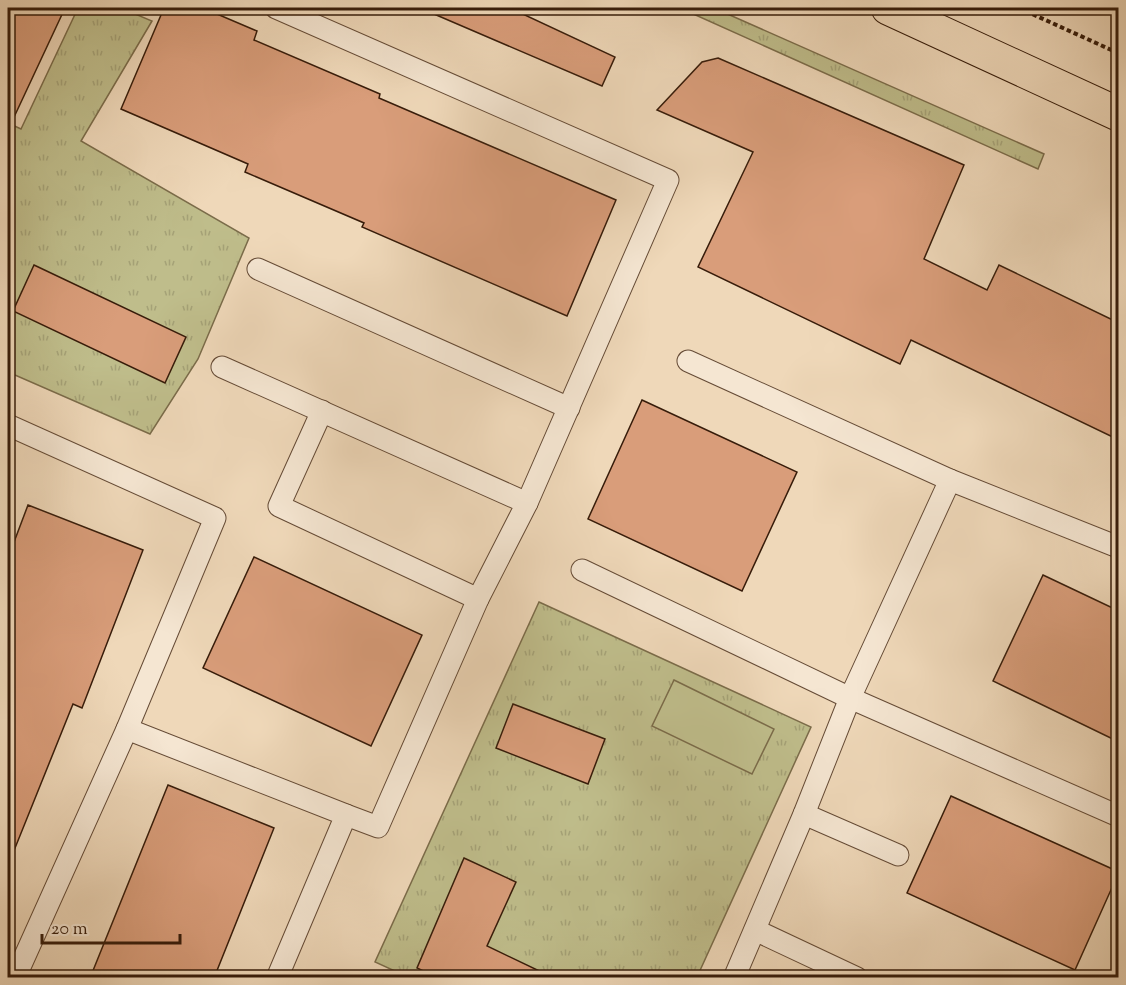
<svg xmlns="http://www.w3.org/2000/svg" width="1126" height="985" font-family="'Sorts Mill Goudy',serif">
	<defs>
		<pattern id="grass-tufts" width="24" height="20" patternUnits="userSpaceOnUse" patternTransform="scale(1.5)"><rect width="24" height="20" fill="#bfbd8b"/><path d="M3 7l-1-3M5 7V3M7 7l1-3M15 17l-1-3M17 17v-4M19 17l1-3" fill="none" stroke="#a5a277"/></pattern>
	</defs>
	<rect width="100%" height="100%" fill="#efd8b9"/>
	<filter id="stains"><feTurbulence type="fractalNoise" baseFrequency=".00333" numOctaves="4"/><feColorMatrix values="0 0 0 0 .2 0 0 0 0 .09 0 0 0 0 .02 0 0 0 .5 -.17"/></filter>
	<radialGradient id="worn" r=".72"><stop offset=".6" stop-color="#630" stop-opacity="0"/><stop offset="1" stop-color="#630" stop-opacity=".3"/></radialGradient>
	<g fill="url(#grass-tufts)" stroke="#7b6c4a" stroke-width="1.5">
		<path d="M78,8h43l31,13 -71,120 168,97 -51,121 -48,75 -142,-62v-249l13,6z"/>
		<path d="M680,8h34l330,146 -6,15z"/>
		<path d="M539,602l272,125 -114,250 -287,1 -35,-16z"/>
	</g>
	<path fill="#bfbd8b" stroke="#7b6c4a" stroke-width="1.5" d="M674,680l100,49 -22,45 -100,-48z"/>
	<g fill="#d99d7a" stroke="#371c0a" stroke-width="1.5">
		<path d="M8,8h57l-57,122z"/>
		<path d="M164,8h39l54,23 -3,9 126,54 -1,4 237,102 -49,116 -205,-89 2,-4 -119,-51 3,-8 -127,-55z"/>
		<path d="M420,8h90l105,49 -13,29z"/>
		<path d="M718,58l246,107 -40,94 63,31 12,-25 120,58v117l-208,-100 -11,24 -202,-97 55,-115 -96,-42 45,-48z"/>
		<path d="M34,265l152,72 -21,46 -152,-72z"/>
		<path d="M642,400l155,72 -55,119 -154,-72z"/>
		<path d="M28,505l115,45 -61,158 -9,-4 -64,159 -1,-1v-304z"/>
		<path d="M254,557l168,78 -51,111 -168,-78z"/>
		<path d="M1043,575l76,36v131l-126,-61z"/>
		<path d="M513,704l92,35 -17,45 -92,-36z"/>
		<path d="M168,785l106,43 -60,150h-124z"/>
		<path d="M951,796l168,76 -44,98 -168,-77z"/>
		<path d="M464,858l52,24 -29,64 67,32h-116l-21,-10z"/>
	</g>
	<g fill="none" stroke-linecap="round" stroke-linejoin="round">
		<g stroke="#654b36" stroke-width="23">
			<g id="lane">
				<path d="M276,8l392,172 -141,323"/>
				<path d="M258,269l311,139"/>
				<path d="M688,361l262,119 168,67"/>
				<path d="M222,367l305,136 -49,96 -100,228 -32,-12"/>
				<path d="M322,411l-43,95 199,93"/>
				<path d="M8,425l207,93 -88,211 -112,249"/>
				<path d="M582,570l268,128 266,117"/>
				<path d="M127,729l219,86 -69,163"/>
				<path d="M804,814l94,41"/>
				<path d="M755,930l102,48"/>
				<path d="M734,978l70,-164 46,-116 100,-218"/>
			</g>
		</g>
		<g stroke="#371c0a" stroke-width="35">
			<path id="primary" d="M888,8l230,106"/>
		</g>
		<path stroke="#371c0a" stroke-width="4" stroke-dasharray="4.5 3" stroke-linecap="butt" d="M1019,8l99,45"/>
		<use href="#lane" stroke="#f5e6d2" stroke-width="21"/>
		<use href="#primary" stroke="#efd8b9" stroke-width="33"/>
	</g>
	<rect width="1126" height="985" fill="none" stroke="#efd8b9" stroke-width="30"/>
	<rect x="9" y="9" width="1108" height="967" fill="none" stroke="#371c0a" stroke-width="3"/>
	<rect x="15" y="15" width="1096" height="955" fill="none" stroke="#371c0a" stroke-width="1.5"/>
	<path d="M42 934v9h138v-9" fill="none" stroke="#371c0a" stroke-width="3"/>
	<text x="51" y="934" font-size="18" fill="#371c0a" stroke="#f5e6d2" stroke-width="4.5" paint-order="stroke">20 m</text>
	<rect width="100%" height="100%" filter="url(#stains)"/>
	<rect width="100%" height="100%" fill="url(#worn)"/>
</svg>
